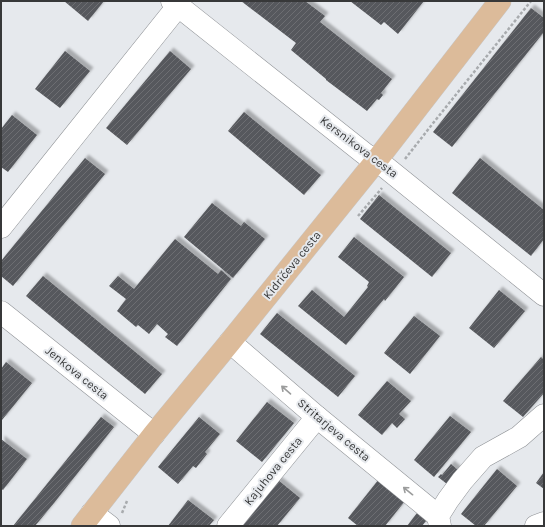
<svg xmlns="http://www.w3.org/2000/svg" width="545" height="527" font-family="Karla,sans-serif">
	<defs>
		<pattern id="building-hatch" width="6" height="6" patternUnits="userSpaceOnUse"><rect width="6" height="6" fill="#57595d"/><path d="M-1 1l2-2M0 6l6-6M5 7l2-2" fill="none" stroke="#6d6e72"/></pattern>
		<filter id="shadow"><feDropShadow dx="3.5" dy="-3.5" stdDeviation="1" flood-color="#0004"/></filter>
	</defs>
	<rect width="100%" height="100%" fill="#e6e9ed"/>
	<g fill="url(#building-hatch)" filter="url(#shadow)">
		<path d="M64,1h40l-16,20z"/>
		<path d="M241,1h64l20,15 -5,6 72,57 -11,14 2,2 -4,5 -2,-1 -10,12 -41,-31v-1l-35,-29 5,-7z"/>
		<path d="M350,1h74l-26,33 -14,-12 -3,3z"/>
		<path d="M531,8l13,10v14l-92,115 -19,-15z"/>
		<path d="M65,51l25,20 -30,37 -25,-19z"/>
		<path d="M170,51l21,18 -64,76 -21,-17z"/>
		<path d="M244,112l77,63 -17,20 -76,-64z"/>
		<path d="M12,115l25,20 -29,37 -7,-5v-38z"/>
		<path d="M85,158l20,16 -92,112 -12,-10v-15z"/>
		<path d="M480,158l64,52v29l-13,17 -79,-63z"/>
		<path d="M379,195l72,58 -19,24 -72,-58z"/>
		<path d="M212,203l29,23 3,-4 21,17 -32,39 -49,-41z"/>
		<path d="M354,237l50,40 -19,24 -1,-2 -38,46 -48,-39 14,-16 32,27 24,-30 -1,-1 2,-4 -31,-25z"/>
		<path d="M175,239l43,35 3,-4 10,9 -54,67 -12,-9 3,-3 -11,-10 -8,10 -11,-9 -2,2 -19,-16 9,-12 -17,-13 9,-10 16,13z"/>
		<path d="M43,276l119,98 -17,20 -119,-98z"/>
		<path d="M499,290l26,21 -31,37 -25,-20z"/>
		<path d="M277,313l78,63 -17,21 -78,-63z"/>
		<path d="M414,316l26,20 -30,38 -26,-21z"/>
		<path d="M541,357l3,3v33l-21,24 -20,-16z"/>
		<path d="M6,362l26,21 -30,37 -1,-1v-50z"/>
		<path d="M387,381l24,20 -12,13 6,5 -8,9 -5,-5 -10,12 -24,-20z"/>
		<path d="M267,402l27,21 -32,39 -26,-21z"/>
		<path d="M450,416l21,16 -37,45 -20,-17z"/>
		<path d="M101,417l13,10 -60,76 -19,23h-22z"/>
		<path d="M199,417l21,17 -15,18 2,2 -11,14 -3,-2 -15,18 -20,-17z"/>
		<path d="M1,439l26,20 -24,31 -2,-1z"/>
		<path d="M451,464l7,6 -11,14 -9,-7 3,-3 1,1z"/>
		<path d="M497,469l20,17 -33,40h-8l-15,-12z"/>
		<path d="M544,472v17l-8,-6z"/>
		<path d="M379,479l26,22 -20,25h-27l-10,-8z"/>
		<path d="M278,480l22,18 -23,28h-36z"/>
		<path d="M188,500l26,20 -5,6h-41z"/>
		<path d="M417,513l9,8 -4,5h-15z"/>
	</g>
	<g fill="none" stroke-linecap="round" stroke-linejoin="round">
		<g stroke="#909397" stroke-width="23">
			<g id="minor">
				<path d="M172,1l193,153 19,12 160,129"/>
				<path d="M1,227l177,-221"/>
				<path d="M1,312l153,122"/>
				<path d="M230,342l87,75 121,99"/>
				<path d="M92,513l17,13"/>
				<path d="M228,526l89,-109"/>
				<path d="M440,526l-2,-10 10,-16 14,-19 21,-24 36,-20 25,-22"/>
				<path d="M536,526l8,-3"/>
			</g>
		</g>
		<g stroke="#c7c7c8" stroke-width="23">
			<path id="major" d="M82,526l72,-92 76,-92 146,-181 124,-160"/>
		</g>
		<g stroke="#a8abae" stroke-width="2.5" stroke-dasharray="3 2" stroke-linecap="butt">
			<path d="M405,159l29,-37 97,-121"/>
			<path d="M358,216l24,-28"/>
			<path d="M122,513l5,-12"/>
		</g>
		<use href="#minor" stroke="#fff" stroke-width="22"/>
		<use href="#major" stroke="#dcbb9a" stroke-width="22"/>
	</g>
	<defs><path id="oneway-shaft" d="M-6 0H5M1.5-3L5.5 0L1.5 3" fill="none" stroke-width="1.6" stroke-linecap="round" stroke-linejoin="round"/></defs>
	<g stroke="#9b9c9c">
		<use href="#oneway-shaft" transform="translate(286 390) rotate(-139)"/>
		<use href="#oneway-shaft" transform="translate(408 491) rotate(-141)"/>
	</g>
	<g text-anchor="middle" stroke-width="4" stroke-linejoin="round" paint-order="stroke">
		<g font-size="12" fill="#373839" stroke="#e6e9ed">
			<text transform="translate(359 147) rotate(37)" y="4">Kersnikova cesta</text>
			<text transform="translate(292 265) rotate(-51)" y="4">Kidričeva cesta</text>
			<text transform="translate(77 373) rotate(39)" y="4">Jenkova cesta</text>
			<text transform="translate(334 430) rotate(40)" y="4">Stritarjeva cesta</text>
			<text transform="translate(273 471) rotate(-51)" y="4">Kajuhova cesta</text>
		</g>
	</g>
	<rect width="545" height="527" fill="none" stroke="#373839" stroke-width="4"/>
</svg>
